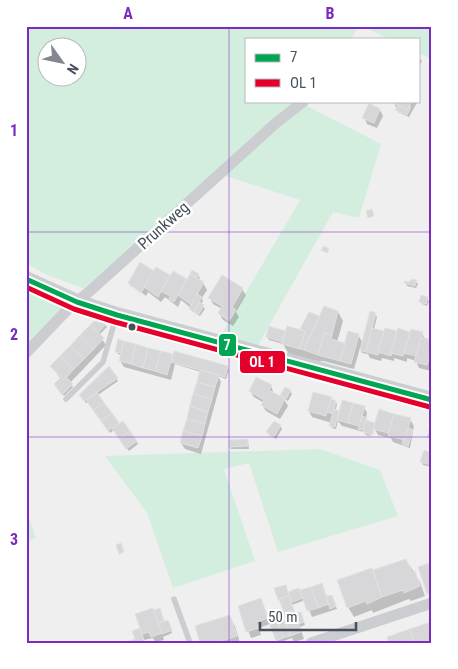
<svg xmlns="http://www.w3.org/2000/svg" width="458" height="669" font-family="'Roboto Condensed',sans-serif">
	<rect width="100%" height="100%" fill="#f0efef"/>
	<g fill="#d3eede" fill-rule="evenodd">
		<path d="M26,26h333l-8,13h-104v62h51l-213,188 -38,-14 -21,-12zM48,48h30v30h-30z"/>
		<path d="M362,26h70v33l-13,-6v-14h-31z"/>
		<path d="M305,105l76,39 -22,74 -26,-6 -76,135 -36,-12 79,-135 -77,-25z"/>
		<path d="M26,288l12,6 23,8 1,5 -2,5 -34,36z"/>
		<path d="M320,449l60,21 18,46 -120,36 -29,-89 -25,6 31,92 -82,27 -26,-75 -42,-57z"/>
		<path d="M26,510l10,28 -10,5z"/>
	</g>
	<g fill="#0003">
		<path d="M419,58l3,3 -3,6z"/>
		<path d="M395,101h23l-9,16 -11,-5 -4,-9z"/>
		<path d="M380,110l3,6 -6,12 -10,-4 -3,-7z"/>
		<path d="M157,268l14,9 2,-5 15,9 10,-6 2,3 -2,3 5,2 4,7 -5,8 1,3 -2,3 4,5 -5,7 -8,-5 -1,-3 -10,-8 -3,7 -13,-10 -4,5 -13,-10 -2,4 -14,-11v3l13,10 -12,-9 -4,-6 25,-10z"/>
		<path d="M416,281l2,3 -2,4 -9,-2 -1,-3z"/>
		<path d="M242,289l4,6 -10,17 3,5 -6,9 -10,-6 -4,-7 3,-4 -9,-5 -3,-6z"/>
		<path d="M427,298l2,3 -2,5 -5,-2 -1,-2z"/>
		<path d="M338,312l5,9 -6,21 9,2 12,-9 5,8 12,-29 2,3 -3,12 11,3 1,-2 12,3 1,-3 12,3h11l3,6 7,2 -1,30 -12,-3 -3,-7 -9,-3v4l-13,-4v3l-12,-3 -1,3 -11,-3 -2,-4 -6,-1 -2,-5 -6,21 -31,-8h-3l2,2 -29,-2 -10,-17 -14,-4 -2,-3 3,-9 16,5 16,-2 -1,-2 17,-12 1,2z"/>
		<path d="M94,323l11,2 2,2 -8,8 7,10 -36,38 3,4 -9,9 -7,-9 4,-8 -10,-13z"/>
		<path d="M119,341l53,14 1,3 54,9 2,3 -3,9 -8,-3 3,6 -20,72 -16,-5 -4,-6 20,-71 -26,-8 -4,16 -47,-13 -4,-6 1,-6 -3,-1 -2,-3z"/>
		<path d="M109,368l9,13 -20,14 21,30 4,-3 15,22 -9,7 -15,-21 -4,3 -21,-31 -3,1 -5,-8z"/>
		<path d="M271,386l3,8 9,5 -1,-3 8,-5 2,3 -4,7 -4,-2 4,7 -8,13 -14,-8 -4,-6 2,-2 -10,-6 -4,-6z"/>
		<path d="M332,401l4,1 1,3 -2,6 5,3 24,-7 3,6 -1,5 2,4 8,2 4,-13 30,8 4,7 -4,22 -17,-6 -2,-4 -13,-3 -3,-6 -3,8 3,-9 -2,-2 -3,10 -4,-1 -2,-3 -22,-6 -4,-5 -2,8 -4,-1v-5l-20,-6 -3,-6z"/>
		<path d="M280,426l2,3 -6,10 -7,-4 -1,-3z"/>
		<path d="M248,441l1,8h-18l-1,-3z"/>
		<path d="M432,454v13l-9,-2 -1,-3z"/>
		<path d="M406,560l14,22 5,14 -14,5 -2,-2 -36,14 -1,-3 -18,7 -6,-10 25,-36z"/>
		<path d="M321,584l6,13 6,2 4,10 -25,8 -7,-17 -13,5 3,10 7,1 3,9 -5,2 4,12 -10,3 -2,-4 -14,5 -1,-3 11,-20v-27l10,-4 2,3z"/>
		<path d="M261,599l9,25 -11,4 2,7 -10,3 -12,-32z"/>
		<path d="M159,610l5,12 5,2 3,9 -9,4 1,3 -9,2 -2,-4 -9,2 1,3h-17l9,-3 4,-11 13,-18z"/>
		<path d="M229,617l6,9 5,17h-39z"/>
	</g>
	<g fill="#d7d7d9" stroke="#e1e1e2">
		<path d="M394,101h18l-5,9 -14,-7z"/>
		<path d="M369,103l11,6 -6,14 -12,-5z"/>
		<path d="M398,105l9,5 2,-4 2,1 -4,8 -12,-5z"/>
		<path d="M372,209l2,7 -6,2 -2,-7z"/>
		<path d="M324,246l5,3 -2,4 -6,-3z"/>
		<path d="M140,262l14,9 -13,22 -13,-10z"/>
		<path d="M156,267l14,8 -12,22 -14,-10z"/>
		<path d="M192,270l7,4 -2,4 -7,-4z"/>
		<path d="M173,271l14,8 -13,23 -5,-3 1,-3 -9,-5z"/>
		<path d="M190,274l14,8 -13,23 -13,-10z"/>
		<path d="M222,275l21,13 -11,19 4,3 -7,11 -11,-8 4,-7 -14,-8z"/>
		<path d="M412,279l5,1 -2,6 -11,-3 1,-2 4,1z"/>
		<path d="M197,294l5,3 -8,15 -5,-3z"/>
		<path d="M421,295l7,2 -2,7 -7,-2z"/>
		<path d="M199,302l5,3 -5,9 -5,-2z"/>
		<path d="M324,306l14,5 -6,24 -8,-2 -6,22 -14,-5z"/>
		<path d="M370,311l6,2 -10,39 -6,-2z"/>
		<path d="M309,312l10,4 -15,34 -4,-1 5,-18 -5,-2z"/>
		<path d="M94,321l12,3 -8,9 -8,-8z"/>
		<path d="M90,325l14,13 -10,11 -14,-14z"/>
		<path d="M269,326l16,5 -3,11 -16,-5z"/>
		<path d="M287,326l18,5 -5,18 -18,-5z"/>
		<path d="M372,328l12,3 -6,24 -12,-3z"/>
		<path d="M385,328l12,3 -6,25 -13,-4z"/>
		<path d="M398,328l12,4 -7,24 -12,-3z"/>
		<path d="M411,329l12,3 -7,24 -12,-3z"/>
		<path d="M348,331l11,3 -8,30 -11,-3z"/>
		<path d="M324,333l8,2 -1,4 14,4 -5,18 -22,-6z"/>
		<path d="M80,335l14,14 -10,10 -14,-13z"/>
		<path d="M421,337l11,3v9l-5,16 -13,-3z"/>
		<path d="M118,339l6,2 -3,12 -6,-1z"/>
		<path d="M124,341l12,3 -5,20 -12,-3z"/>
		<path d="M136,344l12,4 -5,20 -12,-4z"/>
		<path d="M70,346l14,13 -10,10 -14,-13z"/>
		<path d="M148,348l13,3 -6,20 -12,-3z"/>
		<path d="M161,351l12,3 -6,21 -12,-4z"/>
		<path d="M174,351l54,15 -3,11 -54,-15z"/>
		<path d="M60,356l14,13 -10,11 -14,-14z"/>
		<path d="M109,366l9,12 -34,23 -5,-6z"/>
		<path d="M200,370l19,5 -4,12 -18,-5z"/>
		<path d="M61,377l3,3 2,-3 7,7 -11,11 -8,-11z"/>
		<path d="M256,377l16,8 -3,5 16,9 -8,15 -16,-9 3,-5 -15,-9z"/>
		<path d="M197,382l18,5 -3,12 -19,-5z"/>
		<path d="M285,387l6,3 -5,9 -6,-3z"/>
		<path d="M97,392l7,11 -11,7 -7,-10z"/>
		<path d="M313,392l19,5 -6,19 -18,-5z"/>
		<path d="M193,394l19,5 -4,13 -18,-6z"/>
		<path d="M331,399l5,2 -3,13 -6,-2z"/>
		<path d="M342,400l11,3 -5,20 -11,-3z"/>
		<path d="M104,403l8,10 -11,8 -8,-11z"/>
		<path d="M353,403l12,3 -6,20 -11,-3z"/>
		<path d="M190,406l18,6 -3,12 -18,-5z"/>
		<path d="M334,409l5,2 -4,16 -6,-1z"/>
		<path d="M379,409l15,5 -6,19 -15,-4z"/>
		<path d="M112,413l7,10 -11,8 -7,-10z"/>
		<path d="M394,414l17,4 -6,22 -17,-4z"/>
		<path d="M362,416l5,2 -3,12 -6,-1z"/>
		<path d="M187,419l18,5 -3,12 -19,-5z"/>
		<path d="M366,420l9,3 -3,12 -9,-3z"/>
		<path d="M123,421l7,10 -11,8 -7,-11z"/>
		<path d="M274,421l7,4 -7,12 -8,-5z"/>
		<path d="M430,427h2v12l-5,-2z"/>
		<path d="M408,428l5,2 -5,16 -6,-2 1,-4h2z"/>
		<path d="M130,431l7,10 -11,8 -7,-10z"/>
		<path d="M183,431l19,5 -4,12 -18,-5z"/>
		<path d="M248,439v7l-19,1v-7z"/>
		<path d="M424,450l8,3v12l-12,-3z"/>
		<path d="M121,543l3,9 -5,2 -3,-9z"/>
		<path d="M406,559l6,14 3,-2 5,15 -16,7 -1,-3 -21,7 -9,-27z"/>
		<path d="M432,562v31l-5,1 -9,-27z"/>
		<path d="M372,568l10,29 -15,7 -1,-3 -19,7 -10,-28z"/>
		<path d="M322,583l7,21 -11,4 -7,-21z"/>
		<path d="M286,585l3,11 -11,4 -4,-12z"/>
		<path d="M311,587l7,21 -11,3 -7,-21z"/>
		<path d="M299,588l4,10 -11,4 -4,-10z"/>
		<path d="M332,595l4,11 -6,3 -4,-13z"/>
		<path d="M289,596l5,14 -10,3 -5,-14z"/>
		<path d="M261,598l7,20 -12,4 2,6 -12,4 -8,-26z"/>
		<path d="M153,608l9,25 -11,4 -2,-5 -7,2 -7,-20z"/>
		<path d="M160,608l4,13 -6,2 -4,-13z"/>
		<path d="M294,610l2,6 -10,4 -2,-7z"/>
		<path d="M301,612l3,10 -5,2 -4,-10z"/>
		<path d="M230,615l7,21 -22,7h-15l-5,-17z"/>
		<path d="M296,616l5,16 -11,4 -5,-16z"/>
		<path d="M168,620l4,10 -10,4 -4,-11z"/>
		<path d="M285,620l5,16 -7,2 -5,-16z"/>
		<path d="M278,622l5,16 -7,3 -6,-16z"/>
		<path d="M431,622l1,21h-18l-4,-14z"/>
		<path d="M140,628l5,15h-21l11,-4 -3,-8z"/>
		<path d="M410,629l4,14h-25l-2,-6z"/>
	</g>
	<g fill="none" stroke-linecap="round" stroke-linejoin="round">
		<g stroke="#cbcdd0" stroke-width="5.5">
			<path d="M66,399l37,-37 13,-45"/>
			<path d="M174,599l16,44"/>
		</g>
		<g stroke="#cbcdd0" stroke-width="11">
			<path d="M26,353l44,-46 20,-16 186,-168 28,-22"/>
			<path d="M311,643l121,-40"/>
		</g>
		<path stroke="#cbced1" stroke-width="16" d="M26,279l51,23 40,13 315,85"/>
		<g stroke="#fff" stroke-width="9">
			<path id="bus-1" d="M26,279l51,23 40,13 315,85"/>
		</g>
		<g stroke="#fff" stroke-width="9">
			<path id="bus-2" d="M26,287l48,22 41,13 315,85"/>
		</g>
		<use href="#bus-1" stroke="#00a651" stroke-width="5"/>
		<use href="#bus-2" stroke="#e4002b" stroke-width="5"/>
	</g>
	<path fill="none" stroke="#7b2cbf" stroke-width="1" stroke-opacity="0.55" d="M229,26v617M26,232h406M26,437h406"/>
	<circle fill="#46515b" stroke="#fff" stroke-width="2" cx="132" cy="327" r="4.5"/>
	<g text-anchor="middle" stroke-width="5" stroke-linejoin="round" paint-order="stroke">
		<g font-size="16" fill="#46515b" stroke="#fff">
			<text transform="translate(163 225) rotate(-42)" y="6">Prunkweg</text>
		</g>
	</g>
	<g stroke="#fff" stroke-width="2">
		<rect x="218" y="333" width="19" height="24" rx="5" fill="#00a651"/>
		<rect x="239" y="350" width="47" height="24" rx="5" fill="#e4002b"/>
	</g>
	<g font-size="14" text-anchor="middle" font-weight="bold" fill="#fff">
		<text x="227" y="350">7</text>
		<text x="262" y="367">OL 1</text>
	</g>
	<rect width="458" height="669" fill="none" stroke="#ffffff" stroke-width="55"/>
	<rect x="245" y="38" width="175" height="65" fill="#ffffff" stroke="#b5b9bd"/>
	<rect x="255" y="54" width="25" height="8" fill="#00a651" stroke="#b5b9bd"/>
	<text x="290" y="62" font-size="15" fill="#46515b">7</text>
	<rect x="255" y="79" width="25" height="8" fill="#e4002b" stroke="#b5b9bd"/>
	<text x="290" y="88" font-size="15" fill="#46515b">OL 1</text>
	<g transform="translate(62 62) rotate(123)"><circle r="24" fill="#ffffff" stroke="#b5b9bd"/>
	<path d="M0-4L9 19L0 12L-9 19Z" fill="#82888f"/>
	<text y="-8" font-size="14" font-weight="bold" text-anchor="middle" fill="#46515b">N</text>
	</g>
	<path d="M260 622v8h96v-8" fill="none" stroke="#46515b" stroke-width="2.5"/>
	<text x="268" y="622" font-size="15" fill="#46515b" stroke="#ffffff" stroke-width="4" paint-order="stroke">50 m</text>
	<rect x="28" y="28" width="402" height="614" fill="none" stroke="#7b2cbf" stroke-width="2"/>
	<g font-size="16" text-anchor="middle" font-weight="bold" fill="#7b2cbf">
		<text x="128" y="19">A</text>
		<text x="330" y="19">B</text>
		<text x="14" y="136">1</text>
		<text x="14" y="340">2</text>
		<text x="14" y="545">3</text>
	</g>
</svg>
